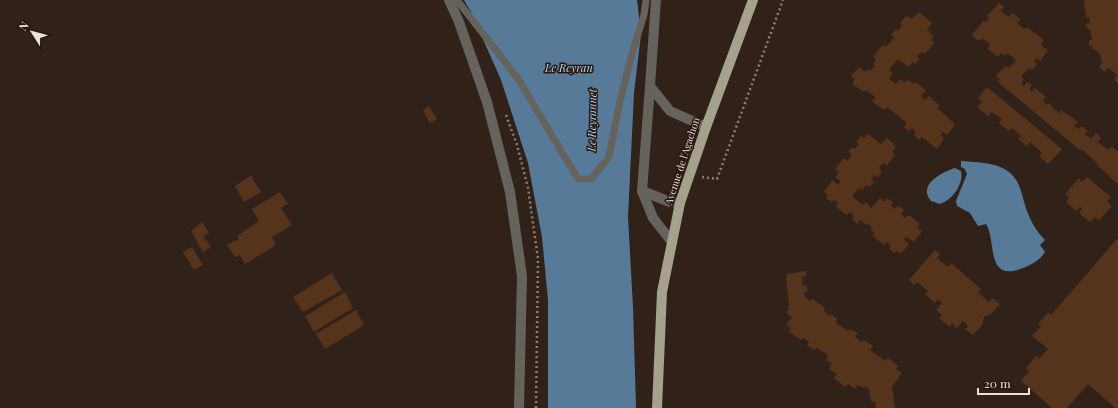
<svg xmlns="http://www.w3.org/2000/svg" width="1118" height="408" font-family="'Playfair Display',serif">
	<rect width="100%" height="100%" fill="#312219"/>
	<g fill="#567a98">
		<path d="M464,0h173l4,34 -7,59 -6,124 5,90 3,101h-88v-108l-6,-63 -14,-74 -27,-83 -30,-68z"/>
		<path d="M961,161c12,1 25,1 37,5 23,9 22,25 29,45 4,11 10,21 18,29l-5,5 5,7c-5,8 -14,13 -22,16 -38,15 -26,-26 -37,-44l-8,2 -8,-13 -13,-7 -1,-5 11,-27 -2,-5 -4,-2z"/>
		<path d="M955,168l6,3c3,13 -9,29 -21,33l-9,-3c-14,-16 11,-29 24,-33z"/>
	</g>
	<g fill="#56331b">
		<path d="M1084,0h34v83l-4,-3 3,-5 -9,-7 -4,4 -5,-5 3,-4 -2,-9 -4,-4 -3,-1 -1,-3h-3v-6h3l-2,-11h-3l-1,-5 4,-1 -1,-6h-3z"/>
		<path d="M999,3l5,4 -3,4 8,6 3,-4 9,6 -4,4 8,6 2,-2 17,13 -3,5 7,5 -8,11 -3,-3 -3,3 3,3 -5,6 -3,-2 -8,8 3,3 -3,4 3,3 3,-4 5,3 -3,4 3,3 3,-4 11,9 -3,4 4,4 2,-2 10,11 2,-4 17,12 -4,4 5,3 3,-3 6,5 -3,3 6,5 5,-6 5,5 -3,4 10,8 4,-4 6,6v32l-21,-19 1,-1 -16,-15 -1,2 -83,-69 2,-3 -4,-3 9,-10 4,2 7,-8 -9,-7 -2,3 -4,-3 -3,4 -11,-9 3,-4 -8,-6 -3,3 -7,-6 12,-15 1,2 4,-4 -2,-2z"/>
		<path d="M919,12l13,11 -5,7 7,6 -3,4 3,3 -9,11 -3,-2 -5,4 3,3 -5,5 -2,-2 -4,5 -11,-8 -9,11 4,4 -4,5 7,5 4,-5 5,4 3,-3 5,4 2,-2 11,8 -5,6 4,4 4,-4 11,10 -3,2 18,16 -8,11 -4,-3 -2,3 3,3 -7,11 -15,-12 -3,3 -5,-5 2,-3 -4,-4 -3,3 -5,-4 3,-4 -20,-16 -3,3 -6,-4 -6,-5 3,-4 -9,-7 -2,2 -12,-8 3,-4 -4,-4 8,-9 6,5 2,-2 3,1 5,-5 -2,-2 3,-4 -3,-4 10,-11 3,2 8,-9 -3,-3 5,-6 2,2 4,-5 -2,-2 6,-8 6,3z"/>
		<path d="M987,87l75,62 -14,15 -9,-8 3,-3 -12,-11 -3,4 -9,-7 3,-3 -9,-8 -3,3 -10,-8 3,-4 -10,-7 -4,4 -11,-9 5,-5 -4,-4z"/>
		<path d="M429,106l8,13 -7,4 -7,-13z"/>
		<path d="M868,134l13,10 6,-6 9,8 -4,6 3,3 -8,10 -4,-2 -4,5 3,3 -4,6 -3,-2 -4,4 3,3 -5,5 -3,-2 -4,5 -3,-2 -7,8 11,9 3,-3 5,6 9,-10 4,4 3,-4 6,4 -2,3 4,4 3,-3 6,4 -3,4 4,4 4,-3 11,9 -3,4 5,3 -8,11 -7,-5 -3,2 5,5 -8,10 -4,-3 -3,2 -5,-5 2,-2 -5,-4 -2,3 -11,-9 2,-3 -4,-3 1,-3 -5,-4 -1,2 -6,-5 -2,4 -6,-5 2,-3 -4,-4 -3,3 -11,-8 2,-4 -4,-3 -2,2 -6,-4 2,-3 -4,-4 9,-11 5,5 2,-4 -5,-4 4,-4 -4,-4 9,-11 3,3 5,-6 -4,-3 4,-5 3,2 4,-5 -3,-2 5,-6 3,2z"/>
		<path d="M251,176l10,16 -17,10 -9,-16z"/>
		<path d="M1087,177l24,20 -4,4 5,5 -13,14 -4,-3 -5,5 -11,-9 3,-4 -2,-2 -4,4 -10,-9 3,-5 -4,-3 14,-16 3,4z"/>
		<path d="M280,192l8,12 -7,4 11,17 -20,12 4,8 -31,19 -5,-9 -5,2 -8,-12 12,-6 -2,-3 22,-15 -7,-12z"/>
		<path d="M202,222l7,11 -6,3 8,11 -8,5 -12,-21z"/>
		<path d="M1118,238v170h-3l-27,-24 -21,24h-15l-31,-27 8,-10 -3,-3 10,-12 3,3 9,-10 -16,-13 9,-10 -3,-2 10,-12 3,3z"/>
		<path d="M192,247l11,18 -9,5 -11,-18z"/>
		<path d="M935,250l5,4 -3,4 11,9 3,-4 30,26 -3,3 11,10 3,-4 8,6 -10,11 -5,1 -2,4v4l-10,11 -8,-6 3,-3 -5,-5 -6,7 -5,-5 -2,4 -11,-9 3,-3 -6,-5 6,-7 -4,-4 -3,4 -10,-9 3,-3 -11,-9 -3,3 -5,-5z"/>
		<path d="M806,271v5l-4,1 1,9 3,-1 2,6 -4,1 2,6 4,3 3,-2 12,9 -1,3 6,5 1,-2 6,4 -1,5 12,8 2,-2 8,4 -3,3 6,6 3,-2 9,6 -3,4 7,5 8,6 3,-3 10,8 -2,3 6,4 -10,14 3,21h-19l-1,-7 -3,1 -3,-10 1,-2 -5,-4 -1,2 -6,-3 -3,4 -7,-5 -3,3 -11,-9 3,-4 -8,-5 3,-6 -6,-3 2,-5 -11,-7 -2,2 -8,-4 2,-4 -6,-4 -2,2 -12,-8 2,-4 -5,-3 6,-8 -6,-4 3,-4 -3,-35z"/>
		<path d="M332,273l10,17 -39,22 -10,-15z"/>
		<path d="M345,292l8,16 -39,24 -9,-16z"/>
		<path d="M356,310l8,15 -39,24 -9,-15z"/>
	</g>
	<g fill="none" stroke-linecap="round" stroke-linejoin="round">
		<g stroke="#8d8079" stroke-width="2.5" stroke-dasharray="2 3" stroke-linecap="butt">
			<path d="M506,115l11,30 11,43 10,71 -2,149"/>
			<path d="M702,177l15,2 66,-179"/>
		</g>
		<path stroke="#65635b" stroke-width="7" d="M457,0l62,80 59,99h13l18,-22 11,-56 13,-51 11,-35 2,-15"/>
		<g stroke="#65635b" stroke-width="10">
			<path d="M449,0l10,22 28,80 23,90 12,84 -3,132"/>
			<path d="M656,0l-6,86 20,25 36,16"/>
			<path d="M650,86l-8,105 28,11 10,1"/>
			<path d="M642,191l11,27 19,24"/>
		</g>
		<path stroke="#a5a090" stroke-width="10" d="M657,408l5,-116 18,-89 26,-76 47,-127"/>
	</g>
	<g text-anchor="middle" stroke-width="3" stroke-linejoin="round" paint-order="stroke">
		<g font-size="10" fill="#ebe1db" stroke="#27180f">
			<text transform="translate(682 161) rotate(-72)" y="4">Avenue de l'Agachon</text>
		</g>
		<g font-size="11" font-style="italic" fill="#b6d8f6" stroke="#27180f">
			<text x="569" y="72">Le Reyran</text>
			<text transform="translate(592 120) rotate(-89)" y="4">Le Reyrannet</text>
		</g>
	</g>
	<g transform="translate(32 32) rotate(306)" stroke="#27180f" stroke-width="3" paint-order="stroke">
	<path d="M0-3L7 15L0 10L-7 15Z" fill="#ebe1db"/>
	<text y="-6" font-size="11" font-weight="bold" text-anchor="middle" fill="#ebe1db">N</text>
	</g>
	<path d="M978 388v6h51v-6" fill="none" stroke="#ebe1db" stroke-width="2"/>
	<text x="984" y="388" font-size="12" fill="#ebe1db" stroke="#27180f" stroke-width="3" paint-order="stroke">20 m</text>
</svg>
